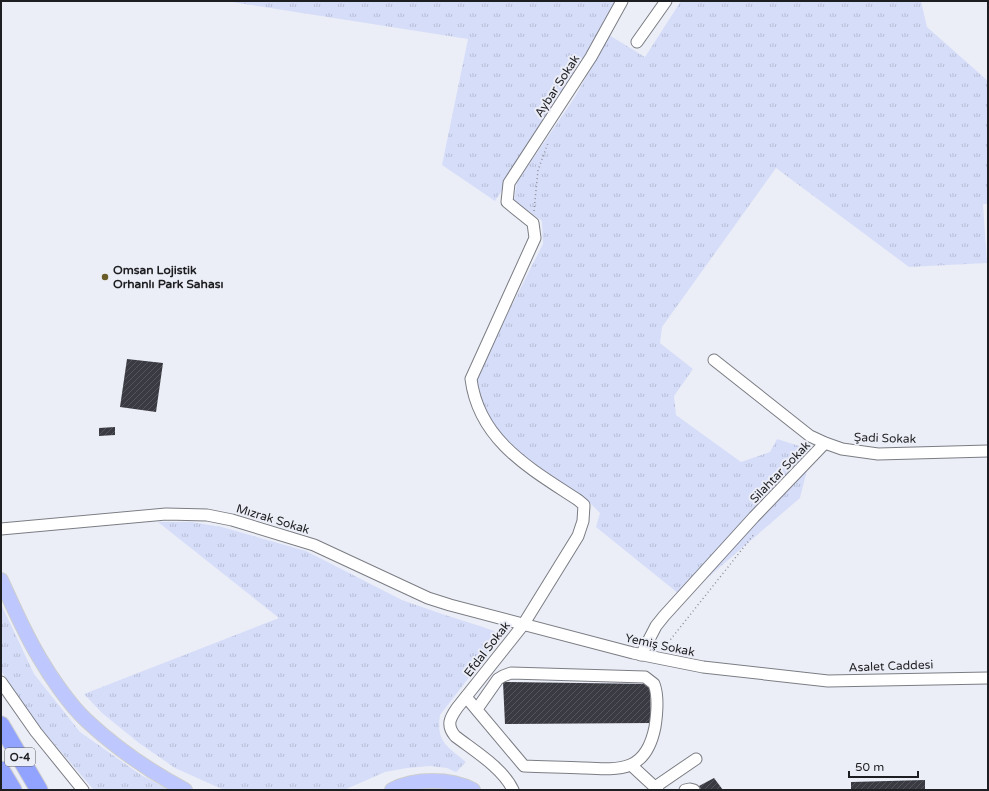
<svg xmlns="http://www.w3.org/2000/svg" width="989" height="791" font-family="'Varela Round',sans-serif">
	<defs>
		<pattern id="grass-tufts" width="24" height="20" patternUnits="userSpaceOnUse"><rect width="24" height="20" fill="#d6ddf9"/><path d="M3 7l-1-3M5 7V3M7 7l1-3M15 17l-1-3M17 17v-4M19 17l1-3" fill="none" stroke="#b7bdd5"/></pattern>
		<pattern id="building-hatch" width="6" height="6" patternUnits="userSpaceOnUse"><rect width="6" height="6" fill="#3a3b42"/><path d="M-1 1l2-2M0 6l6-6M5 7l2-2" fill="none" stroke="#54555a"/></pattern>
	</defs>
	<rect width="100%" height="100%" fill="#eceef7"/>
	<g fill="url(#grass-tufts)">
		<path d="M225,1h391l-26,55 -95,145 -53,-36 26,-126z"/>
		<path d="M681,1h240l6,26 61,54v123h-5l4,59 -78,4 -133,-99 -114,159 -2,16 33,26 -19,27 2,19 65,47 29,-10 7,-13 35,11 -12,48 -116,100 -88,-71 4,-14 -9,-9 -81,-56 -19,-24 -14,-31 -2,-15 68,-134 -1,-23 -28,-21 3,-18 58,-85 34,-62 36,22z"/>
		<path d="M158,522h33l31,5 84,24 96,49 43,15 35,11 14,5 3,7 -6,11 -51,66c-4,27 7,31 26,47l-10,10 -9,-4 -17,-2 -23,2 -22,4 -41,18h-120l-49,-22 -36,-25 -37,-30 -18,-19 195,-76z"/>
		<path d="M1,604l33,70 46,58 61,43 29,15h-76l-56,-65 -37,-54z"/>
	</g>
	<g fill="url(#building-hatch)">
		<path d="M127,359l36,4 -7,49 -36,-5z"/>
		<path d="M115,427v8l-16,1v-8z"/>
		<path d="M503,682l147,2 1,39 -146,1z"/>
		<path d="M714,778l9,12h-22l-2,-4z"/>
		<path d="M925,780v10h-74v-8z"/>
	</g>
	<g fill="none" stroke-linecap="round" stroke-linejoin="round">
		<g stroke="#7b7d84" stroke-width="13">
			<g id="minor">
				<path d="M637,42l29,-41"/>
				<path d="M714,360l96,76 15,7 17,6 36,5 110,-3"/>
				<path d="M1,529l165,-15 41,1 25,5 82,25 114,53 22,7 183,48 70,14 125,14 160,-3"/>
				<path d="M641,655l15,-29 8,-10 90,-99 71,-74"/>
				<path d="M1,682l35,50 47,58"/>
				<path d="M466,697l58,69c20,1 39,1 59,2 38,2 63,4 72,-41 2,-13 4,-30 -1,-43l-9,-7 -134,-4 -8,3 -5,3 -21,30"/>
				<path d="M631,765l27,25"/>
				<path d="M655,787l41,-28"/>
				<path d="M513,790c-10,-22 -40,-40 -58,-54 -9,-11 -5,-18 2,-28l66,-83 55,-89 5,-15 1,-16 -6,-5c-47,-31 -99,-59 -107,-121l64,-141 -2,-15 -26,-21 2,-19 82,-126 31,-56"/>
				<path d="M685,790l5,-1 4,1"/>
			</g>
		</g>
		<g stroke="#cdcece" stroke-width="16">
			<g id="major">
				<path d="M1,580c12,26 23,52 38,77 11,19 30,47 47,63 30,28 63,51 99,70"/>
				<path d="M392,790c22,-12 59,-12 81,0"/>
			</g>
		</g>
		<g stroke="#cdcece" stroke-width="19">
			<g id="highway">
				<path d="M1,725l38,65"/>
				<path d="M1,770l12,20"/>
			</g>
		</g>
		<g stroke="#8d8f95" stroke-width="1.5" stroke-dasharray="1 3" stroke-linecap="butt">
			<path d="M534,211l4,-41 10,-27"/>
			<path d="M663,649l92,-116"/>
		</g>
		<use href="#minor" stroke="#fff" stroke-width="11"/>
		<use href="#major" stroke="#bec8ff" stroke-width="14"/>
		<use href="#highway" stroke="#92a3ff" stroke-width="17"/>
	</g>
	<circle fill="#685b27" stroke="#eceef7" stroke-width="1.5" cx="105" cy="277" r="4"/>
	<g text-anchor="middle" stroke-width="4" stroke-linejoin="round" paint-order="stroke">
		<rect fill="#eceef7" stroke="#5b5c61" stroke-width="1" x="5" y="748" width="30" height="18" rx="3"/>
		<g font-size="11" font-weight="bold" fill="#1d1e21">
			<text x="20" y="761">O-4</text>
		</g>
		<g font-size="12" fill="#1d1e21" stroke="#eceef7">
			<text transform="translate(557 86) rotate(-57)" y="4">Aybar Sokak</text>
			<text transform="translate(885 438) rotate(2)" y="4">Şadi Sokak</text>
			<text transform="translate(780 472) rotate(-46)" y="4">Silahtar Sokak</text>
			<text transform="translate(273 519) rotate(17)" y="4">Mızrak Sokak</text>
			<text transform="translate(660 645) rotate(12)" y="4">Yemiş Sokak</text>
			<text transform="translate(487 649) rotate(-52)" y="4">Efdal Sokak</text>
			<text transform="translate(891 666) rotate(-2)" y="4">Asalet Caddesi</text>
		</g>
		<g font-size="12" font-weight="bold" fill="#1d1e21" stroke="#eceef7" text-anchor="start">
			<text x="113" y="274">Omsan Lojistik<tspan x="113" dy="14">Orhanlı Park Sahası</tspan></text>
		</g>
	</g>
	<rect width="989" height="791" fill="none" stroke="#1d1e21" stroke-width="4"/>
	<path d="M849 771v6h69v-6" fill="none" stroke="#1d1e21" stroke-width="2"/>
	<text x="855" y="771" font-size="12" fill="#1d1e21" stroke="#eceef7" stroke-width="3" paint-order="stroke">50 m</text>
</svg>
